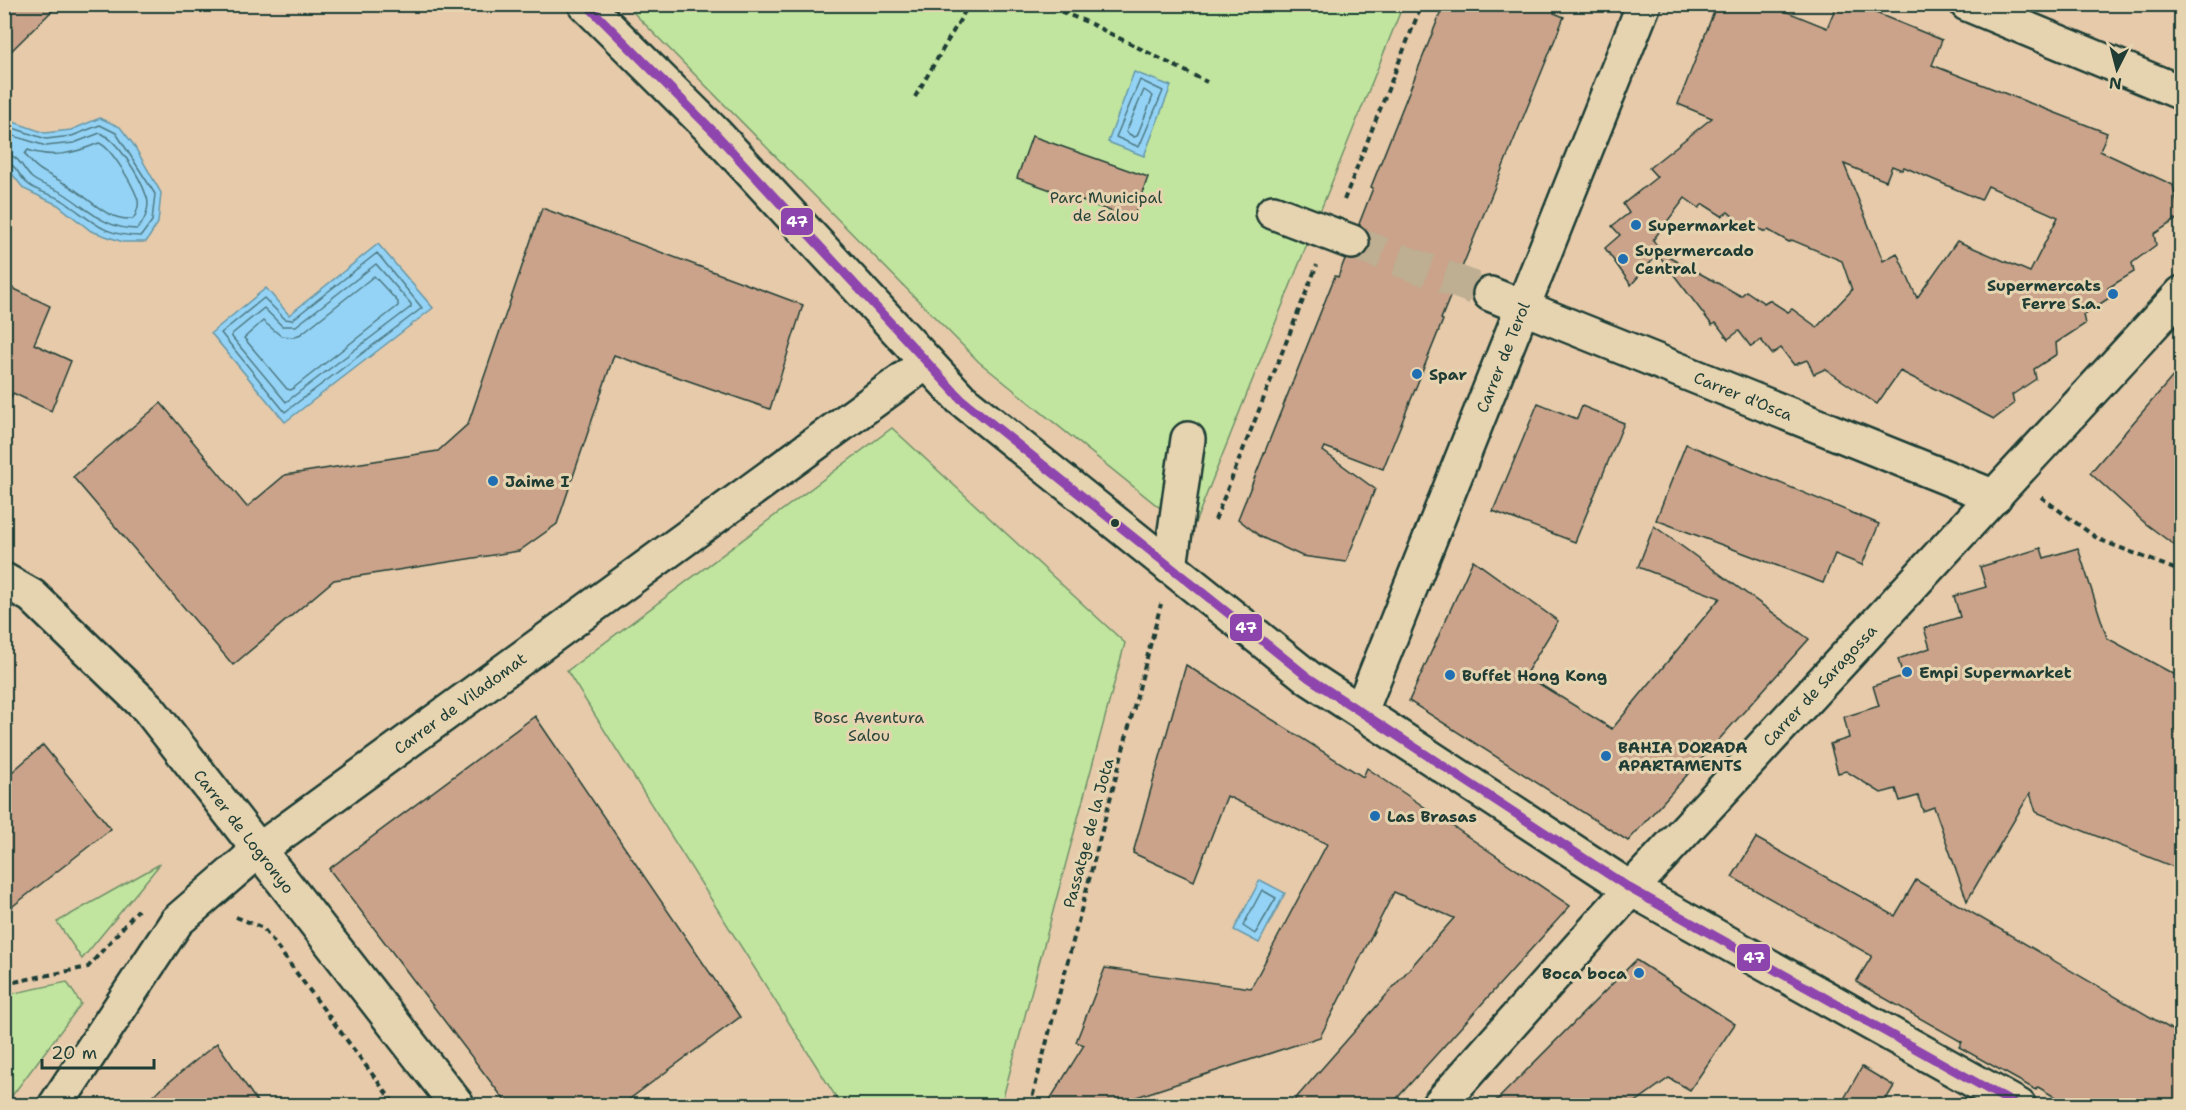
<svg xmlns="http://www.w3.org/2000/svg" width="2186" height="1110" font-family="'Shantell Sans',sans-serif">
	<rect width="100%" height="100%" fill="#e6caaa"/>
	<filter id="ink" filterUnits="userSpaceOnUse"><feTurbulence type="fractalNoise" baseFrequency=".0167" numOctaves="2"/><feDisplacementMap in="SourceGraphic" scale="12" xChannelSelector="R" yChannelSelector="G"/><feConvolveMatrix kernelMatrix="1 2 1 2 8 2 1 2 1" color-interpolation-filters="sRGB"/></filter>
	<g filter="url(#ink)">
		<g fill="#c1e59e" stroke="#709169" stroke-width="1.5">
			<path d="M626,5h777l-212,528 -212,-171z"/>
			<path d="M892,428l233,215 -124,462h-160l-274,-434z"/>
			<path d="M160,864l-78,95 -25,-37z"/>
			<path d="M67,982l14,22 -76,101v-110z"/>
		</g>
		<g fill="#94d3f6" stroke="#6597a8" stroke-width="1.5">
			<path d="M1134,72l37,14 -27,70 -36,-14z"/>
			<path d="M100,118l20,9 13,17 28,49 -3,30 -12,19h-23l-32,-11 -33,-26 -34,-16 -19,-24v-46l40,14 26,-3z"/>
			<path d="M378,244l55,64 -148,114 -74,-89 55,-45 23,27z"/>
			<path d="M1260,880l25,13 -26,50 -25,-13z"/>
		</g>
		<g fill="none" stroke-linecap="round" stroke-linejoin="round">
			<g stroke="#4e7982" stroke-width="1.5">
				<path d="M1140,80l23,11 -24,56 -23,-10z"/>
				<path d="M1144,90l9,6 -16,40 -3,1 -8,-5z"/>
				<path d="M4,125l42,14 26,-3 28,-11 16,8 39,61 -3,27 -11,15c-40,0 -49,-16 -79,-36 -11,-6 -25,-8 -34,-16 -9,-7 -12,-21 -24,-22"/>
				<path d="M4,133l42,13 28,-3 26,-10c17,6 40,44 46,62 5,10 -1,27 -9,34 -31,0 -47,-18 -71,-34 -10,-7 -24,-9 -34,-17 -10,-9 -12,-23 -28,-24"/>
				<path d="M99,143c12,4 33,41 38,54 3,6 0,17 -4,22 -27,2 -43,-21 -64,-33 -19,-12 -31,-13 -44,-32l3,-4c25,9 47,3 71,-7z"/>
				<path d="M377,253l45,55 -137,104 -64,-79 43,-35 21,21 7,1z"/>
				<path d="M376,264l35,40v3l-125,95 -54,-65v-3l32,-26 18,18h14z"/>
				<path d="M374,276l24,26v4l-107,84 -4,-1 -43,-51 19,-17 18,15 12,1 8,-3z"/>
				<path d="M1262,890l14,8 -21,36 -12,-8z"/>
			</g>
		</g>
		<g fill="#caa38a" stroke="#1f3d34" stroke-width="1.5" fill-rule="evenodd">
			<path d="M4,4h55l-55,54z"/>
			<path d="M1444,4h113l-3,9 10,4 -123,302 2,1 -60,149 -58,-22 -2,4 52,38 -29,73 -44,-6 -41,-19 -23,-18 97,-243 3,1 7,-18 11,1 7,-3 6,-8 1,-11 -4,-8 -7,-6 14,-36 -2,-1z"/>
			<path d="M1717,4h51l59,24 10,-24h17l88,36 -10,25 175,68 -7,18 73,34 7,32 -26,17 2,11 -24,18 2,9 -26,16 1,10 -26,17 2,9 -29,19 1,11 -23,15 2,10 -24,16 2,9 -20,15 -94,-48 -23,33 -52,-35 -11,5 -7,-14 -13,5 -13,-17 -9,6 -11,-14 -10,7 -12,-16 -11,8 -12,-16 -4,2 -54,-71 -27,31 -26,-37 15,-13 -8,-9 17,-13 -6,-9 34,-27 -8,-9 63,-50 -34,-14zM1844,164l42,17 6,-15 10,4 2,-3 77,33 7,-14 70,31 -28,55 -73,-31 -40,57 -20,-45 -14,8zM1685,198l14,10 4,-4 19,12 6,-4 15,13 4,-3 18,10 3,-2 21,12 3,-2 50,21 10,29 -35,37 -25,-18 -4,3 -19,-12 -5,3 -18,-12 -5,5 -82,-45 1,-1 -7,-10z"/>
			<path d="M1032,136l116,41 -15,42 -116,-41z"/>
			<path d="M542,208l261,97 -33,104 -156,-54 -57,169 -38,27 -185,29 -101,85 -160,-188 88,-74 86,104 38,-32 153,-24 30,-27z"/>
			<path d="M4,284l46,22 -16,38 37,17 -20,50 -38,-18 -9,20z"/>
			<path d="M2181,367v183l-35,-26 -56,-51z"/>
			<path d="M1538,403l39,16 5,-13 42,17 -49,119 -82,-31z"/>
			<path d="M1686,444l193,80 -17,41 -27,-11 -12,29 -167,-63z"/>
			<path d="M1654,526l155,113 -181,202 -219,-140 64,-141 85,61 -33,54 87,54 108,-131 -82,-31z"/>
			<path d="M2041,548l3,10 34,-10 29,90 74,40v192l-145,-58 -6,-19 -63,108 -33,-94 -11,4 -5,-15 -18,5 -4,-12 -15,4 -35,-22 -8,2 -8,-29 19,-6 -5,-21 35,-11 -6,-20 30,-10 -5,-17 32,-11 -6,-20 36,-11 -6,-21 32,-9 -6,-20z"/>
			<path d="M1186,665l177,112 4,-9 203,138 -180,200h-101l165,-188 -60,-26 -74,145 -211,69h-63l38,-61 -8,-3 29,-74 146,20 76,-144 -100,-48 -33,85 -61,-28z"/>
			<path d="M535,716l205,301 -120,89h-111l-180,-237z"/>
			<path d="M43,745l68,84 -107,84v-134z"/>
			<path d="M1756,838l139,78 21,-36 265,155v71h-111l-32,-19 -2,3 -77,-43 3,-5 -106,-60 16,-26 -140,-79z"/>
			<path d="M1636,960l99,64 -45,66 -21,-12 -39,28h-139z"/>
			<path d="M217,1043l43,63h-120z"/>
			<path d="M1862,1067l32,19 -12,20h-42z"/>
		</g>
		<g fill="none" stroke-linecap="round" stroke-linejoin="round">
			<path stroke="#beae92" stroke-width="33" stroke-dasharray="33 16" stroke-linecap="butt" d="M1352,242l138,52"/>
			<g stroke="#1f3d34" stroke-width="38">
				<g id="minor">
					<path d="M585,4l130,129 246,266 348,279 322,211 388,217"/>
					<path d="M1967,4l215,89"/>
					<path d="M1273,212l79,30"/>
					<path id="s1" d="M1490,294l505,203"/>
					<path d="M1170,567l18,-128"/>
					<path id="s2" d="M4,580l28,16 117,113 309,397"/>
					<path id="s3" d="M1361,711l283,-707"/>
					<path id="s4" d="M55,1106l122,-185 82,-71 668,-488"/>
					<path id="s5" d="M1438,1106l193,-217 551,-596"/>
				</g>
			</g>
			<g stroke="#1f3d34" stroke-width="4" stroke-dasharray="6 4.5" stroke-linecap="butt">
				<path d="M915,97l53,-91h79l40,16 120,60"/>
				<path d="M1344,200l78,-196"/>
				<path d="M2041,497l57,42 84,33"/>
				<path d="M1215,520l102,-255"/>
				<path d="M236,917l27,11 133,178"/>
				<path d="M4,984l84,-17 50,-57"/>
				<path d="M1030,1106l131,-502"/>
			</g>
			<use href="#minor" stroke="#e6d4b1" stroke-width="33"/>
			<g stroke="#e6d4b1" stroke-width="14">
				<path id="bus-1" d="M586,4l129,129 246,266 348,279 322,211 387,217"/>
			</g>
			<use href="#bus-1" stroke="#8e44ad" stroke-width="9"/>
		</g>
	</g>
	<g fill="#1f6fb2" stroke="#e6d4b1" stroke-width="2">
		<circle cx="1636" cy="225" r="6"/>
		<circle cx="1623" cy="259" r="6"/>
		<circle cx="2113" cy="294" r="6"/>
		<circle cx="1417" cy="374" r="6"/>
		<circle cx="493" cy="481" r="6"/>
		<circle cx="1907" cy="672" r="6"/>
		<circle cx="1450" cy="675" r="6"/>
		<circle cx="1606" cy="756" r="6"/>
		<circle cx="1375" cy="816" r="6"/>
		<circle cx="1639" cy="973" r="6"/>
	</g>
	<circle fill="#1f3d34" stroke="#e6d4b1" stroke-width="2" cx="1115" cy="523" r="5"/>
	<g text-anchor="middle" stroke-width="6" stroke-linejoin="round" paint-order="stroke">
		<g font-size="16" fill="#274539" stroke="#e6d4b1">
			<text x="1106" y="203">Parc Municipal<tspan x="1106" dy="18">de Salou</tspan></text>
			<text x="869" y="723">Bosc Aventura<tspan x="869" dy="18">Salou</tspan></text>
		</g>
		<g font-size="16" font-weight="bold" fill="#1f3d34" stroke="#e6d4b1" text-anchor="start">
			<text x="1648" y="231">Supermarket</text>
			<text x="1635" y="256">Supermercado<tspan x="1635" dy="18">Central</tspan></text>
			<text x="2101" y="291" text-anchor="end">Supermercats<tspan x="2101" dy="18">Ferre S.a.</tspan></text>
			<text x="1429" y="380">Spar</text>
			<text x="505" y="487">Jaime I</text>
			<text x="1919" y="678">Empi Supermarket</text>
			<text x="1462" y="681">Buffet Hong Kong</text>
			<text x="1618" y="753">BAHIA DORADA<tspan x="1618" dy="18">APARTAMENTS</tspan></text>
			<text x="1387" y="822">Las Brasas</text>
			<text x="1627" y="979" text-anchor="end">Boca boca</text>
		</g>
		<g font-size="16" fill="#1f3d34" stroke="#e6d4b1">
			<text dy="6" stroke="none"><textPath href="#s3" startOffset="381">Carrer de Terol</textPath></text>
			<text dy="6" stroke="none"><textPath href="#s1" startOffset="273">Carrer d'Osca</textPath></text>
			<text dy="6" stroke="none"><textPath href="#s5" startOffset="568">Carrer de Saragossa</textPath></text>
			<text dy="6" stroke="none"><textPath href="#s4" startOffset="579">Carrer de Viladomat</textPath></text>
			<text dy="6" stroke="none"><textPath href="#s2" startOffset="350">Carrer de Logronyo</textPath></text>
			<text transform="translate(1088 833) rotate(-75)" y="6">Passatge de la Jota</text>
		</g>
	</g>
	<g stroke="#e6d4b1" stroke-width="2">
		<rect x="780" y="207" width="34" height="29" rx="6" fill="#8e44ad"/>
		<rect x="1229" y="613" width="34" height="29" rx="6" fill="#8e44ad"/>
		<rect x="1736" y="943" width="35" height="29" rx="6" fill="#8e44ad"/>
	</g>
	<g font-size="16" text-anchor="middle" font-weight="bold" fill="#fff">
		<text x="797" y="227">47</text>
		<text x="1246" y="633">47</text>
		<text x="1754" y="963">47</text>
	</g>
	<rect width="2186" height="1110" fill="none" stroke="#e6d4b1" stroke-width="24"/>
	<rect x="12" y="12" width="2162" height="1086" fill="none" stroke="#1f3d34" stroke-width="2" filter="url(#ink)"/>
	<g transform="translate(2117 69) rotate(186)" stroke="#e6d4b1" stroke-width="4.5" paint-order="stroke">
	<path d="M0-4.5L10 22L0 15L-10 22Z" fill="#1f3d34"/>
	<text y="-9" font-size="16" font-weight="bold" text-anchor="middle" fill="#1f3d34">N</text>
	</g>
	<path d="M42 1059v9h112v-9" fill="none" stroke="#1f3d34" stroke-width="3"/>
	<text x="51" y="1059" font-size="18" fill="#1f3d34" stroke="#e6d4b1" stroke-width="4.5" paint-order="stroke">20 m</text>
</svg>
